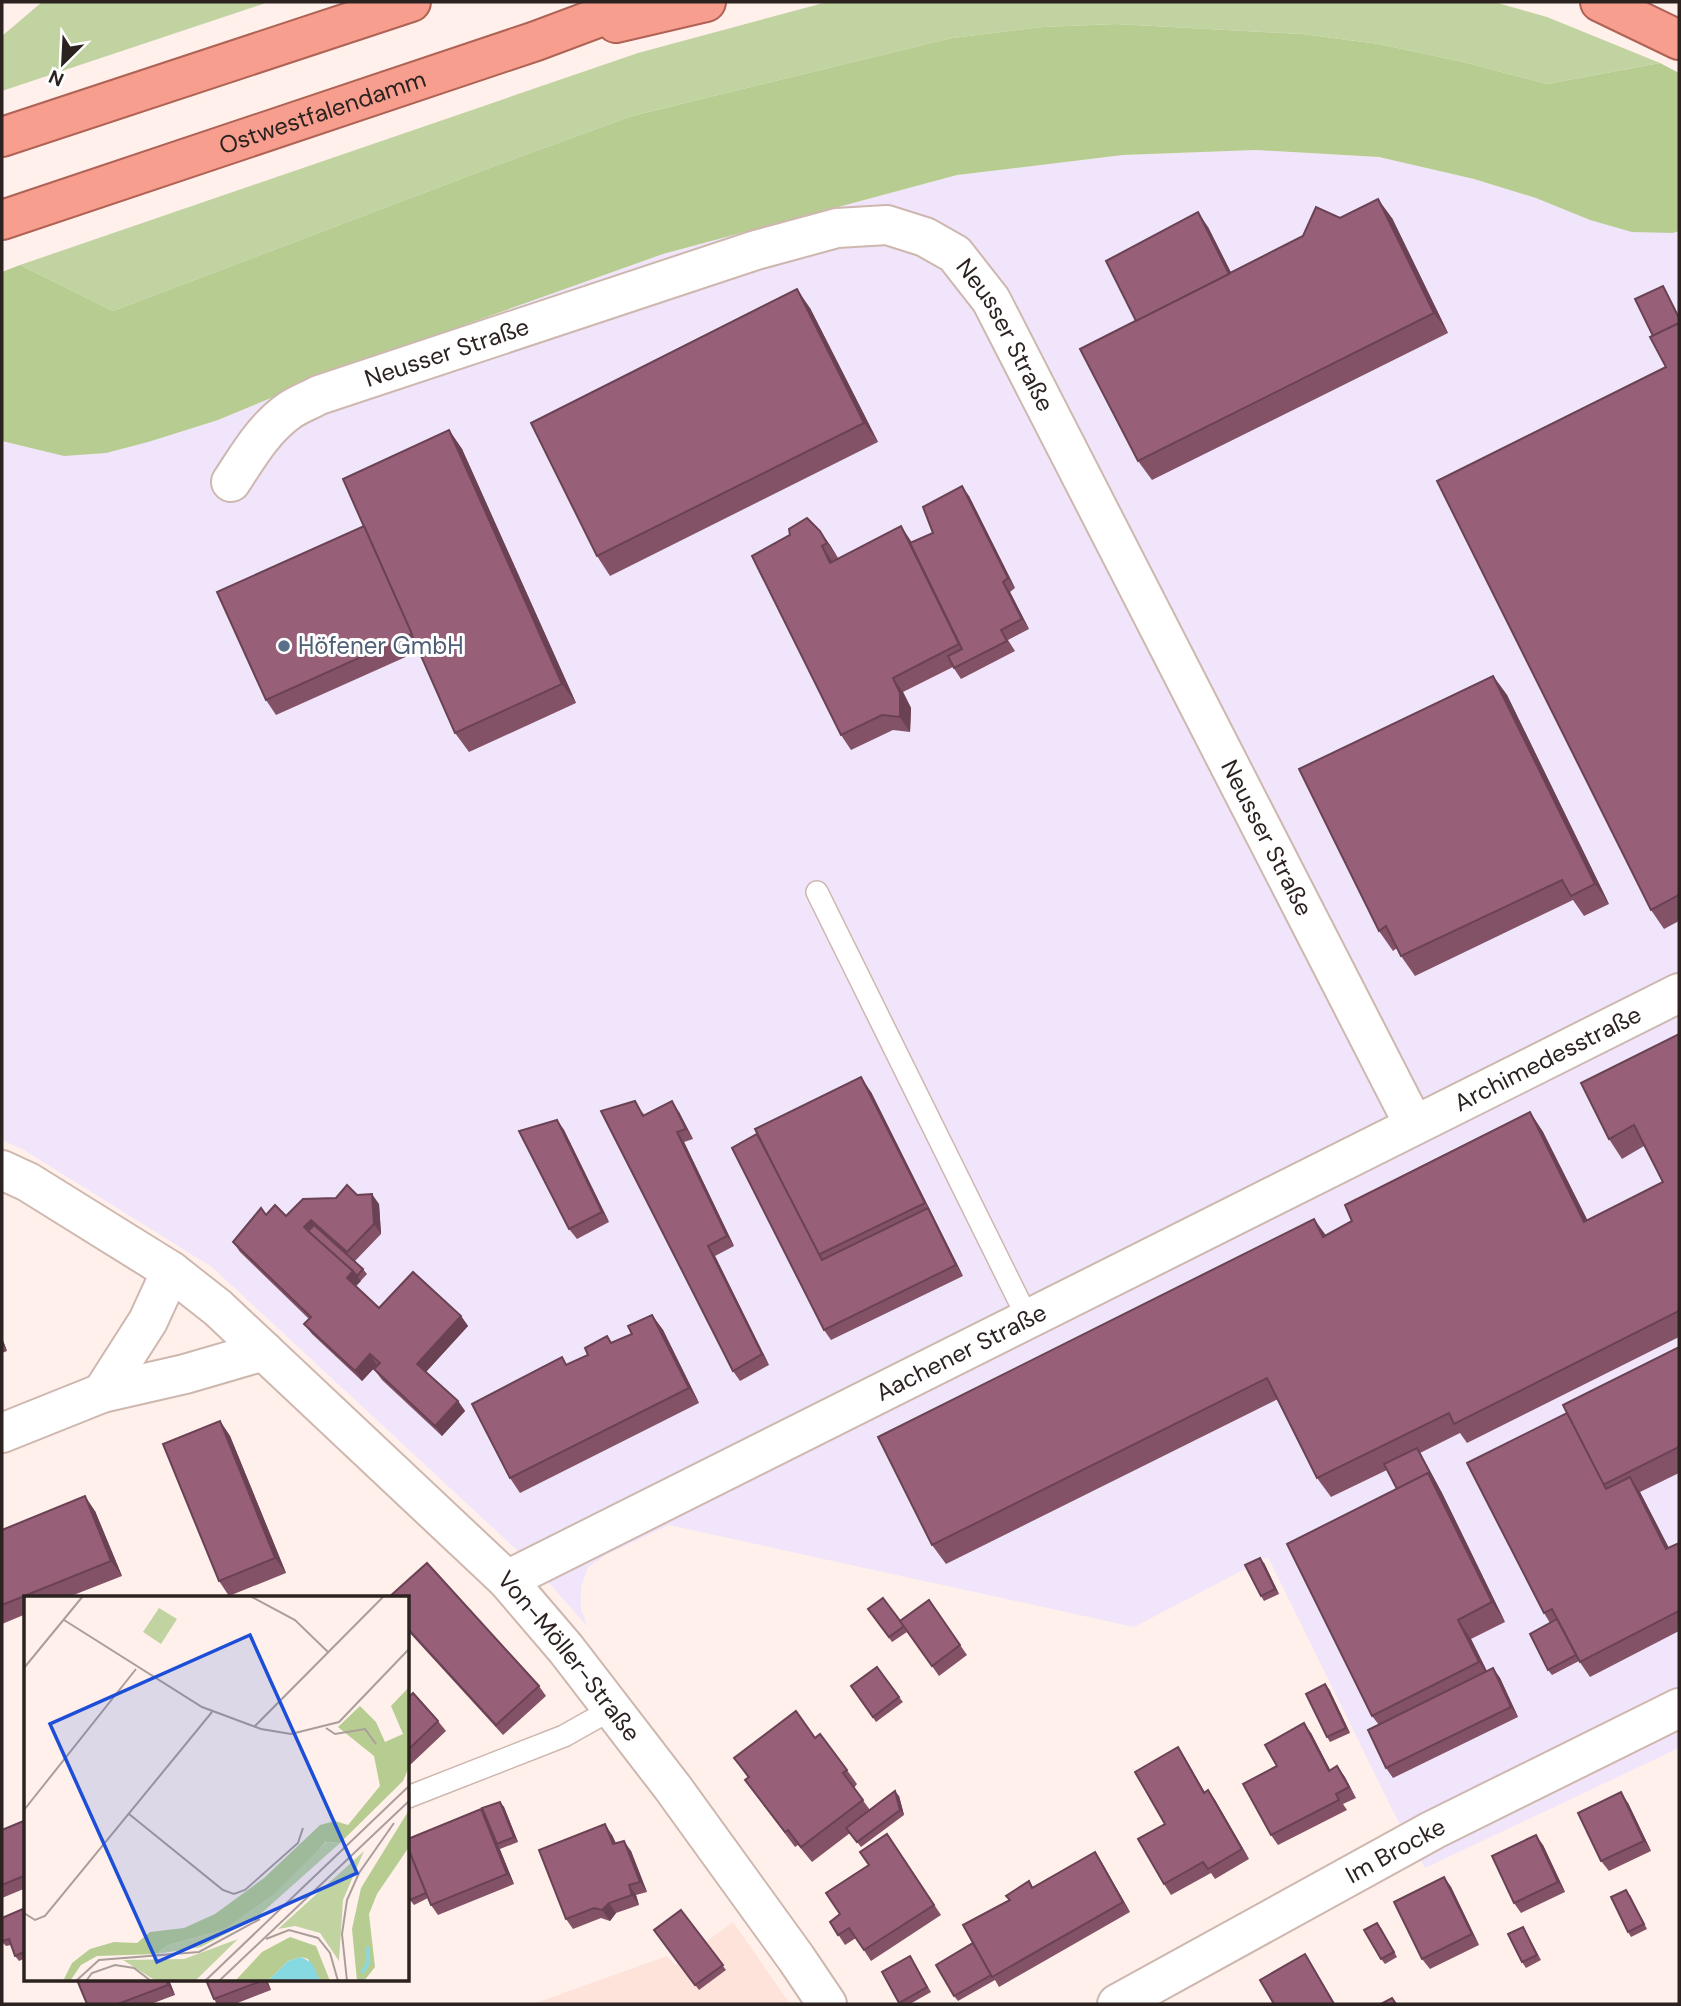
<svg xmlns="http://www.w3.org/2000/svg" width="1681" height="2006" font-family="'DM Sans',sans-serif">
	<rect width="100%" height="100%" fill="#fff0eb"/>
	<path fill="#fde3d9" d="M733,1922l57,82h-257l134,-48 8,9z"/>
	<path fill="#f0e5fa" d="M1255,150l124,7 95,22 62,19 54,22 83,13 6,-2v1517l-254,120 -30,-53 -127,-258 -134,70 -465,-102 -63,30 -18,12 -7,20v22l7,18 -55,-62 -321,-298 -188,-117 -22,-10v-699l62,15 154,-36 123,-51 322,-115 294,-79 166,-20z"/>
	<g fill="#c1d3a1">
		<path d="M42,2h227l-267,89v-55z"/>
		<path d="M827,2h667l53,15 113,46 -113,21 -84,-22 -84,-18 -77,-10 -186,-10 -73,3 -91,11 -320,78 -145,53 -374,142 -93,-46 618,-212z"/>
	</g>
	<path fill="#b7cc91" d="M1116,24l186,10 77,10 84,18 84,22 113,-21 19,10v158l-6,2 -41,-1 -42,-12 -54,-22 -62,-19 -95,-22 -124,-7 -132,5 -166,20 -294,79 -322,115 -123,51 -70,22 -42,11 -42,3 -62,-15v-169l18,-7 93,46 374,-142 145,-53 320,-78 91,-11z"/>
	<g fill="none" stroke-linecap="round" stroke-linejoin="round">
		<g stroke="#ceb7af" stroke-width="24">
			<g id="service">
				<path d="M817,892l211,427"/>
				<path d="M408,1797l156,-61 48,-27"/>
			</g>
		</g>
		<g stroke="#ceb7af" stroke-width="42">
			<g id="minor">
				<path id="s1" d="M231,482c17,-26 33,-54 59,-72 9,-6 20,-10 29,-15l437,-145 81,-22 50,-3 38,12 30,17 36,46 423,825"/>
				<path id="s2" d="M2,1170l26,12 143,89 47,37 289,272 59,69 107,139 123,170 31,46"/>
				<path d="M102,1393l46,-72 23,-50"/>
				<path d="M2,1433l100,-40 83,-19 79,-23"/>
				<path id="s3" d="M507,1580l1172,-587"/>
				<path id="s4" d="M1117,2004l316,-174 246,-122"/>
			</g>
		</g>
		<g stroke="#af6355" stroke-width="42">
			<g id="trunk">
				<path d="M1600,2l79,38"/>
				<path d="M616,23l90,-21"/>
				<path d="M2,137l409,-135"/>
				<path id="s5" d="M2,220l534,-179 104,-39"/>
			</g>
		</g>
		<use href="#service" stroke="#fff" stroke-width="21"/>
		<use href="#minor" stroke="#fff" stroke-width="38"/>
		<use href="#trunk" stroke="#f79e8e" stroke-width="38"/>
	</g>
	<g fill="#835267">
		<path d="M1340,218h52l56,115 -296,147 -14,-19 -2,-140 72,-94 23,46z"/>
		<path d="M1666,291l13,26v604l-15,8 -13,-19 15,-543 -13,-31z"/>
		<path d="M810,308l68,134 -268,134 -13,-20z"/>
		<path d="M449,430l13,19 114,254 -107,49 -14,-19 -36,-82 -143,64 -10,-15 98,-174z"/>
		<path d="M969,496l46,92 -5,4 19,37 -21,11 7,11 -54,28 -8,-12 -50,25 8,16 -1,24 -17,-2 -42,20 -10,-15 -51,-200 17,-17 23,27 8,13 74,-15 21,-10z"/>
		<path d="M1493,676l14,19 102,209 -25,12 -11,-16 -158,76 -14,-20 -4,-8 -4,3 -14,-20z"/>
		<path d="M1679,1034v303l-212,106 -7,-10 -40,20 22,40 63,129 -34,17 16,32 6,-3 7,10 18,39 -125,61 -7,-10 -7,-43 -7,-9 25,-227 -10,-19 -56,27 -14,-19 -39,-79 -332,165 -14,-19 394,-310 26,-14 178,-109 13,20 44,88 76,-38 -19,-36 -22,13 -13,-20z"/>
		<path d="M871,1092l92,184 -132,64 -7,-10 -92,-182z"/>
		<path d="M642,1111l3,5 34,-4 14,27 -9,3 50,104 -19,10 54,109 -29,16 -7,-10z"/>
		<path d="M557,1120l7,10 45,92 -32,17 -8,-10z"/>
		<path d="M357,1195l22,9 2,30 -26,27 8,8 4,5 -11,12 23,22 82,8 7,10 -42,46 32,29 7,10 -23,25 -60,-56 -8,-11 4,-4h-1l-15,16 -50,-47 -8,-10 5,-5 -69,-67 -7,-10 33,-27 20,1 50,-18z"/>
		<path d="M652,1315l11,15 36,73 -179,90 -10,-15 52,-121 5,8 45,-23 20,-8z"/>
		<path d="M2,1338l5,13 -5,2z"/>
		<path d="M1679,1347v126l-39,19 29,56 10,-5v88l-89,46 -11,-16 -27,14 -4,-5 2,-47 -6,-10 23,-200z"/>
		<path d="M220,1421l10,15 56,137 -57,23 -10,-15z"/>
		<path d="M95,1511l27,65 -56,22h-40v16l-24,10v-94z"/>
		<path d="M1264,1563l15,31 -15,7 -3,-5z"/>
		<path d="M408,1598l131,88 7,10 -43,39 -95,-104z"/>
		<path d="M883,1598l24,34 -15,10 -24,-33z"/>
		<path d="M929,1600l38,55 -28,21 -39,-55z"/>
		<path d="M851,1686l48,11 4,5 -27,20z"/>
		<path d="M1329,1689l21,44 -20,9 -3,-5z"/>
		<path d="M408,1698l30,23 8,10 -37,35 -1,-2z"/>
		<path d="M1311,1733l19,37 7,-4 19,32 -13,6 4,6 -69,35 -7,-10 6,-69z"/>
		<path d="M815,1738l32,32 10,14 -3,4 16,22 29,-14 5,19 -43,32 -11,-14 -38,29 -14,-17 -3,2 -39,-52 -11,-15 3,-2 -14,-20z"/>
		<path d="M1185,1758l20,35 10,7 34,59 -34,20 -4,-6 -40,22 -7,-11 1,-60z"/>
		<path d="M500,1802l4,5 14,35 -18,7 -1,-2 15,37 -76,31 -7,-10 -3,-7 -14,7 -4,-5 75,-85z"/>
		<path d="M1628,1803l23,48 -42,20 -8,-10z"/>
		<path d="M26,1820v68l-24,10v-68z"/>
		<path d="M612,1835l4,8 15,8 16,41 -11,3 3,10 -23,8 -6,8 -9,-3 -28,11 -7,-10z"/>
		<path d="M894,1844l47,71 -70,46 -15,-23 -11,7 -15,-23 10,-8 29,-49z"/>
		<path d="M1543,1845l22,47 -44,21 -7,-10z"/>
		<path d="M1095,1852l7,11 28,49 -131,75 -4,-7 -37,21 -4,-5 19,-53 37,-43 19,-19 4,6z"/>
		<path d="M1444,1877l7,10 28,58 -49,24 -8,-10z"/>
		<path d="M1630,1895l17,34 -16,8 -3,-5z"/>
		<path d="M26,1910v48l-7,3 -4,-5 -4,-11 -5,1 -4,-4v-24z"/>
		<path d="M681,1910l45,60 -27,20 -45,-60z"/>
		<path d="M1523,1927l18,33 -15,8 -4,-6z"/>
		<path d="M1381,1928l16,29 -12,7 -4,-5z"/>
		<path d="M910,1956l21,36 -21,12h-11l-17,-32z"/>
		<path d="M77,1980h92l6,15 -24,9h-64z"/>
		<path d="M206,1980h61l4,10 -36,14h-18l-3,-5z"/>
	</g>
	<g fill="#6a4254">
		<path d="M1378,199l14,19 56,115 -14,-20z"/>
		<path d="M1198,212l10,15 34,67 -11,-15z"/>
		<path d="M797,289l13,19 68,134 -14,-19z"/>
		<path d="M449,430l13,19 114,254 -14,-19z"/>
		<path d="M962,486l7,10 46,92 -7,-10z"/>
		<path d="M901,526l10,15 58,118 -10,-15z"/>
		<path d="M820,531l10,14 8,13 -11,-15z"/>
		<path d="M822,546l10,15 -2,2z"/>
		<path d="M1003,582l7,10 19,37 -7,-10z"/>
		<path d="M1493,676l14,19 102,209 -14,-20z"/>
		<path d="M893,678l10,14 8,16 -1,24 -10,-15z"/>
		<path d="M861,1077l10,15 92,184 -7,-11 -28,-57z"/>
		<path d="M672,1101l7,11 14,27 -7,-10z"/>
		<path d="M1530,1112l13,20 55,109 -14,-19z"/>
		<path d="M557,1120l7,10 45,92 -7,-10z"/>
		<path d="M677,1132l7,10 50,104 -7,-10z"/>
		<path d="M372,1194l7,10 2,30 -7,-10z"/>
		<path d="M1314,1219l14,19 -5,-1z"/>
		<path d="M311,1220l7,10 -6,6 -8,-9z"/>
		<path d="M708,1246l7,10 54,109 -7,-11z"/>
		<path d="M353,1271l8,10 -7,7 -7,-10z"/>
		<path d="M652,1315l11,15 36,73 -10,-15z"/>
		<path d="M461,1316l7,10 -44,48 -7,-10z"/>
		<path d="M2,1338l5,13 -5,-8z"/>
		<path d="M370,1354l7,11 -15,16 -7,-10z"/>
		<path d="M458,1401l7,10 -23,25 -7,-10z"/>
		<path d="M220,1421l10,15 56,137 -11,-15z"/>
		<path d="M1417,1448l25,45 63,129 -13,-20 -64,-129z"/>
		<path d="M1630,1477l10,15 37,72 -11,-15z"/>
		<path d="M85,1496l10,15 27,65 -11,-15z"/>
		<path d="M1260,1558l4,5 15,31 -4,-5z"/>
		<path d="M1458,1620l13,19 21,43 -13,-20z"/>
		<path d="M1493,1668l7,10 18,39 -7,-10z"/>
		<path d="M1325,1684l4,5 21,44 -4,-5z"/>
		<path d="M1304,1723l7,10 25,48 -7,-10z"/>
		<path d="M1178,1747l7,11 26,45 -7,-10z"/>
		<path d="M1337,1766l8,11 11,21 -7,-11z"/>
		<path d="M1208,1790l7,10 34,59 -7,-10z"/>
		<path d="M895,1791l4,5 5,19 -4,-5z"/>
		<path d="M1621,1792l7,11 23,48 -7,-10z"/>
		<path d="M500,1802l4,5 14,35 -4,-5z"/>
		<path d="M481,1809l7,11 9,24 2,3 15,37 -7,-10z"/>
		<path d="M605,1824l7,11 8,19 -7,-10z"/>
		<path d="M1536,1835l7,10 22,47 -7,-10z"/>
		<path d="M624,1841l7,10 16,41 -7,-10z"/>
		<path d="M1095,1852l7,11 28,49 -7,-10z"/>
		<path d="M1444,1877l7,10 28,58 -7,-11z"/>
		<path d="M629,1885l7,10 3,10 -7,-10z"/>
		<path d="M609,1903l7,10 -6,8 -8,-11z"/>
		<path d="M1305,1954l7,11 23,39h-1z"/>
		<path d="M166,1980h3l6,15 -7,-10z"/>
		<path d="M264,1980h3l4,10z"/>
	</g>
	<g fill="#985f78" stroke="#6a4254" stroke-width="2">
		<path d="M1378,199l56,114 -296,148 -58,-112 223,-113 13,-29 24,11z"/>
		<path d="M1198,212l31,62 -93,47 -30,-60z"/>
		<path d="M1663,286l16,32v5l-26,13 -18,-37z"/>
		<path d="M797,289l67,134 -267,133 -66,-133z"/>
		<path d="M1679,323v572l-28,15 -214,-429 229,-114 -16,-30z"/>
		<path d="M449,430l113,254 -107,49 -112,-254z"/>
		<path d="M962,486l46,92 -5,4 19,37 -21,11 6,11 -53,27 -6,-12 14,-7 -52,-106 23,-10 -10,-26z"/>
		<path d="M807,518l13,13 7,12 -5,3 8,17 71,-37 58,118 -66,34 7,15v24l-18,-2 -41,20 -89,-179 38,-21 -1,-6z"/>
		<path d="M364,526l48,108 -146,66 -49,-108z"/>
		<path d="M1493,676l102,208 -24,12 -9,-16 -161,76 -15,-30 -7,5 -80,-162z"/>
		<path d="M1679,1034v277l-225,113 -5,-11 -132,65 -50,-100 -335,167 -54,-108 436,-218 9,18 29,-16 -7,-16 185,-93 54,110 79,-40 -29,-57 -25,14 -28,-56z"/>
		<path d="M861,1077l64,126 -107,52 -63,-126z"/>
		<path d="M635,1101l8,15 29,-15 14,28 -9,3 50,104 -19,10 54,108 -29,17 -132,-260z"/>
		<path d="M557,1120l45,92 -33,17 -50,-98z"/>
		<path d="M757,1134l65,126 106,-52 28,57 -132,65 -92,-182z"/>
		<path d="M347,1185l10,10 15,-1 2,30 -27,28 -36,-32 -7,7 49,44 -6,7 32,30 34,-36 48,44 -44,48 41,37 -23,25 -61,-57 6,-6 -10,-9 -15,17 -51,-47 7,-7 -78,-75 28,-34 5,7 9,-10 11,11 17,-17 33,-1z"/>
		<path d="M314,1225l49,44 -6,7 -4,-5 -45,-40z"/>
		<path d="M652,1315l37,73 -179,90 -38,-74 90,-47 4,8 22,-10 -3,-7 22,-12 4,7 21,-9 -4,-8z"/>
		<path d="M1679,1347v100l-76,38 -40,-80z"/>
		<path d="M1567,1413l39,76 24,-12 36,72 13,-6v68l-99,51 -28,-53 -8,4 -77,-150z"/>
		<path d="M220,1421l55,137 -56,23 -56,-137z"/>
		<path d="M1417,1448l21,40 -10,-15 -31,16 -13,-25z"/>
		<path d="M1428,1473l64,129 -34,18 21,42 -107,54 -85,-172z"/>
		<path d="M85,1496l26,65 -109,44v-75z"/>
		<path d="M1260,1558l15,31 -14,7 -16,-31z"/>
		<path d="M427,1563l112,123 -43,39 -88,-96v-31h-20z"/>
		<path d="M883,1598l21,28 -15,11 -21,-28z"/>
		<path d="M929,1600l31,45 -28,21 -32,-45z"/>
		<path d="M1557,1619l19,36 -28,15 -18,-36z"/>
		<path d="M877,1667l22,30 -26,20 -22,-31z"/>
		<path d="M1493,1668l18,39 -125,61 -18,-38z"/>
		<path d="M1325,1684l21,44 -19,9 -21,-43z"/>
		<path d="M413,1693l25,28 -30,29v-52z"/>
		<path d="M796,1711l19,27 5,-4 27,36 -4,3 20,27 -62,47 -13,-17 -3,2 -40,-52 4,-3 -15,-19z"/>
		<path d="M1304,1723l25,48 8,-5 12,21 -13,7 3,6 -68,35 -28,-51 34,-18 -12,-21z"/>
		<path d="M1178,1747l26,46 4,-3 34,59 -34,20 -5,-7 -39,22 -26,-45 27,-15 -30,-52z"/>
		<path d="M895,1791l5,19 -43,32 -11,-14z"/>
		<path d="M1621,1792l23,49 -43,20 -23,-48z"/>
		<path d="M500,1802l14,35 -17,7 -15,-36z"/>
		<path d="M481,1809l26,65 -76,31 -23,-57v-9z"/>
		<path d="M26,1820v55l-24,10v-55z"/>
		<path d="M605,1824l8,20 11,-3 16,41 -11,3 3,10 -23,8 -7,7 -8,-2 -28,11 -27,-69z"/>
		<path d="M887,1834l47,71 -70,45 -15,-22 -11,7 -8,-13 10,-8 -14,-21 43,-28 -9,-13z"/>
		<path d="M1536,1835l22,47 -44,21 -22,-47z"/>
		<path d="M408,1848l18,45 -16,7 -2,-6z"/>
		<path d="M1095,1852l28,50 -131,75 -29,-52 47,-25 -4,-4 23,-15 3,7z"/>
		<path d="M1444,1877l28,57 -50,25 -28,-57z"/>
		<path d="M1626,1890l18,34 -16,8 -17,-35z"/>
		<path d="M25,1908l1,3v40l-11,5 -6,-17 -7,2v-23z"/>
		<path d="M681,1910l42,55 -28,20 -41,-55z"/>
		<path d="M1377,1923l17,29 -13,7 -17,-29z"/>
		<path d="M1523,1927l14,28 -15,7 -14,-28z"/>
		<path d="M973,1943l18,32 -37,21 -18,-31z"/>
		<path d="M1305,1954l29,50h-60l-14,-24z"/>
		<path d="M910,1956l17,31 -28,16 -17,-31z"/>
		<path d="M77,1980h89l2,5 -50,19h-31z"/>
		<path d="M206,1980h58l-50,19z"/>
		<path d="M1392,1998l4,6h-15z"/>
	</g>
	<circle fill="#5c6f8a" stroke="#fff" stroke-width="2.5" cx="284" cy="646" r="7"/>
	<g text-anchor="middle" stroke-width="6" stroke-linejoin="round" paint-order="stroke">
		<g font-size="24" fill="#2c2320" stroke="#fff">
			<text dy="8" stroke="none"><textPath href="#s5" startOffset="338">Ostwestfalendamm</textPath></text>
			<text dy="8" stroke="none"><textPath href="#s1" startOffset="891">Neusser Straße</textPath></text>
			<text dy="8" stroke="none"><textPath href="#s1" startOffset="261">Neusser Straße</textPath></text>
			<text dy="8" stroke="none"><textPath href="#s1" startOffset="1458">Neusser Straße</textPath></text>
			<text dy="8" stroke="none"><textPath href="#s3" startOffset="1164">Archimedesstraße</textPath></text>
			<text dy="8" stroke="none"><textPath href="#s3" startOffset="508">Aachener Straße</textPath></text>
			<text dy="8" stroke="none"><textPath href="#s2" startOffset="752">Von-Möller-Straße</textPath></text>
			<text dy="8" stroke="none"><textPath href="#s4" startOffset="318">Im Brocke</textPath></text>
		</g>
		<g font-size="24" fill="#4e5e75" stroke="#fff" text-anchor="start">
			<text x="298" y="654">Höfener GmbH</text>
		</g>
	</g>
	<g transform="translate(24 1596)">
		<rect width="385" height="385" fill="#fff0eb"/>
		<path d="M135,12l18,11 -16,25 -18,-12zM303,246l13,1 -84,75 -55,29 -45,7 12,-9 55,-15zM340,255l-21,49 -4,61 -19,-28 -25,-7 -17,3zM214,343l-43,42h-39l-33,-21 61,-1z" fill="#c1d3a1"/>
		<path d="M385,91v80l-6,14 -63,62 -14,-1 -51,51 -52,37 -55,15 -12,9 -59,2 -16,9 -11,16h-7l9,-18 18,-14 24,-7 23,1 13,-11 34,-4 31,-14 49,-36 56,-53 15,-4 13,4 32,-39 -6,-30 -36,-29 22,-21 16,16 9,20 18,-8 -12,-28zM385,214v37l-32,47 -8,20 6,53 -11,14h-7l-5,-52 9,-41zM266,341l26,9 14,35h-10l-12,-22 -7,-2 -13,4 -20,20h-33l27,-29z" fill="#b7cc91"/>
		<path d="M277,361l11,6 8,18h-52l20,-20z" fill="#86d9e1"/>
		<path fill="none" stroke="#86d9e1" stroke-width="3.5" d="M338,377l6,-10v-16"/>
		<path fill="none" stroke="#ab9e9a" stroke-width="2" d="M226,0l45,24 34,33M40,24l138,87 59,22 30,5 48,-12 70,-73M0,72l59,-72M230,131l130,-131M302,132l9,6 30,-5 11,15M0,214l112,-141M105,218l94,76 11,4 11,-4 53,-47 5,-15M0,317l11,7 10,-4 167,-204M242,343l23,-9 29,8 12,15 8,28M52,385l23,-21 100,-8 61,-33M62,385l6,-8 23,-8 19,3 17,13M181,385l204,-195M195,385l190,-180M323,385l-5,-47 5,-34 12,-27 35,-50"/>
		<path fill="#1d4ed8" fill-opacity="0.15" stroke="#1d4ed8" stroke-width="3.5" d="M226,39l107,238 -200,89 -107,-238z"/>
		<rect width="385" height="385" fill="none" stroke="#2c2320" stroke-width="3.5"/>
	</g>
	<rect width="1681" height="2006" fill="none" stroke="#2c2320" stroke-width="7"/>
	<g transform="translate(63 63) rotate(204)" stroke="#ffffff" stroke-width="5" paint-order="stroke">
	<path d="M0-5L12 26L0 18L-12 26Z" fill="#2c2320"/>
	<text y="-10" font-size="19" font-weight="bold" text-anchor="middle" fill="#2c2320">N</text>
	</g>
</svg>
